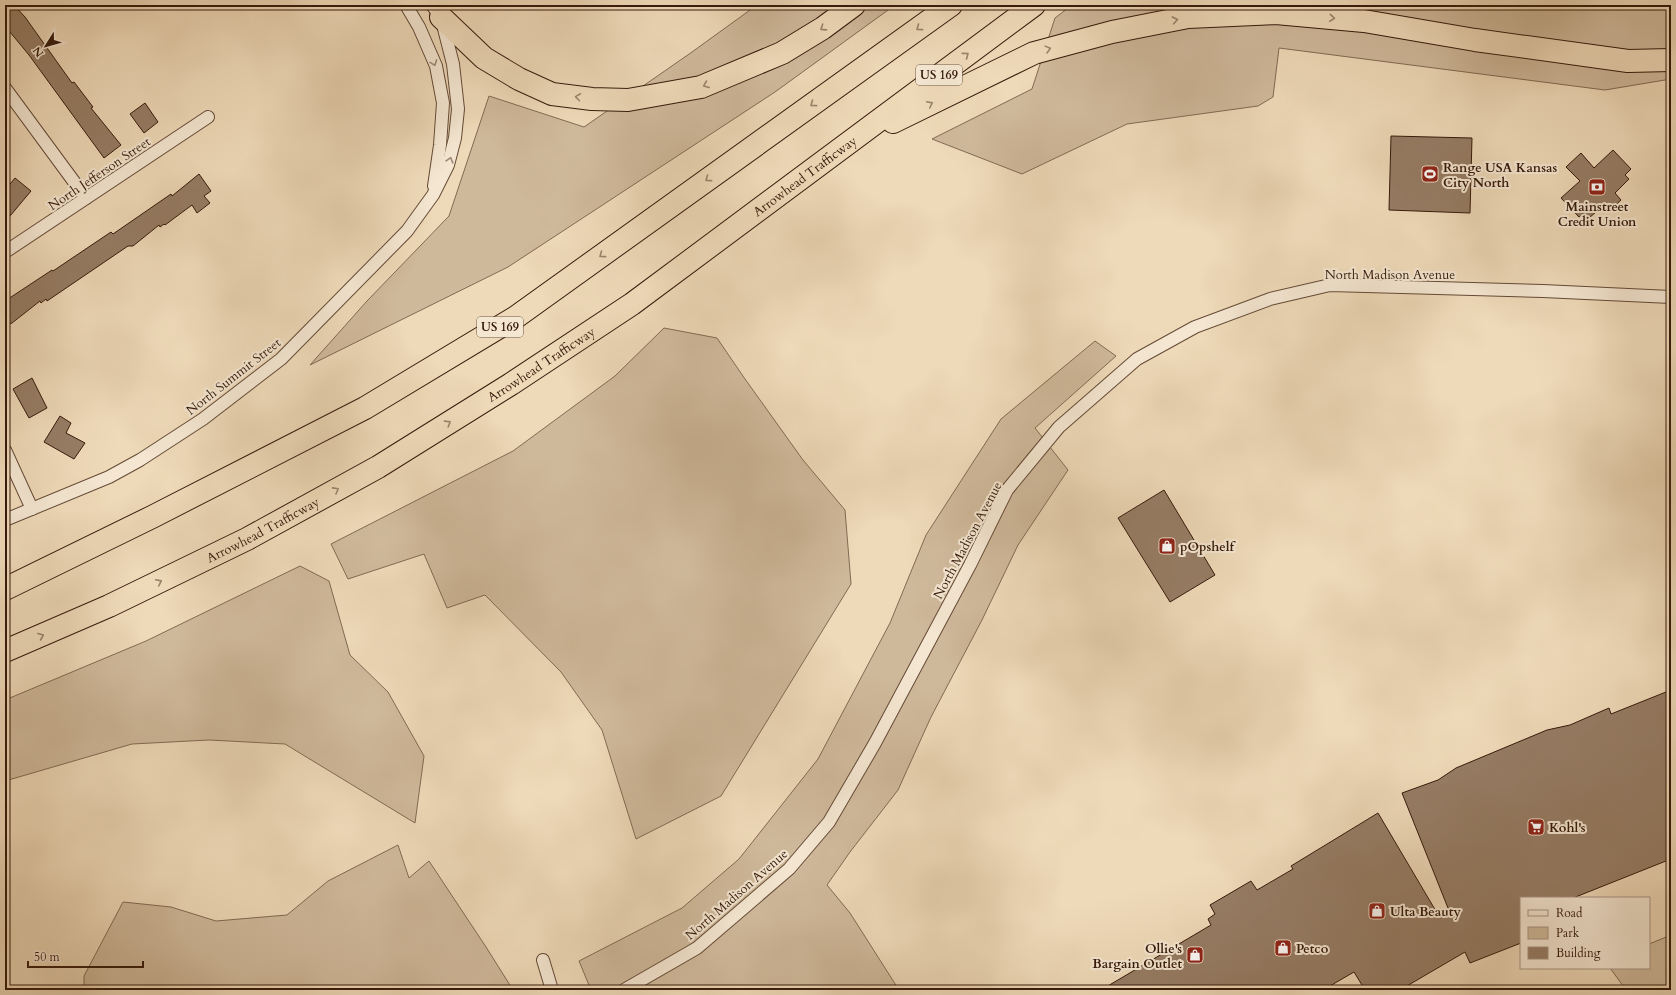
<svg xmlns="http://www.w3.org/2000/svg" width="1676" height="995" font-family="Cardo,serif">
	<rect width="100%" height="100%" fill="#eed9b8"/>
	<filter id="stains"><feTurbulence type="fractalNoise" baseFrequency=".005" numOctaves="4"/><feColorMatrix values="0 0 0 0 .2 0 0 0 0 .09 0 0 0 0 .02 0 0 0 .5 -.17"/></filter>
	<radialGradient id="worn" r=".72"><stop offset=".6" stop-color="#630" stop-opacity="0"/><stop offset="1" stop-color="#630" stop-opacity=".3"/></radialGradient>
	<g fill="#cfb99b" stroke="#826a53">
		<path d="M757,5h138l-120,87 -267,175 -198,98 57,-64 82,-85 40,-120 95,31 108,-75z"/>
		<path d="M1072,5h599v74l-66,11 -326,-42 -6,49 -15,9 -131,18 -105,50 -90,-35 100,-50 23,-71z"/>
		<path d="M664,328l53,10 28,41 58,81 42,50 6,74 -130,212 -85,43 -34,-109 -41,-58 -76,-77 -38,13 -23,-54 -76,25 -17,-35 182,-93 102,-75z"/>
		<path d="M1095,341l21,15 -81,72 33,42 -50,75 -36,75 -51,97 -33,73 -48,62 -23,33 23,28 49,77h-308l-12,-29 103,-53 57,-49 79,-100 72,-136 36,-88 75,-116z"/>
		<path d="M300,566l29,15 21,74 38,37 36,64 -9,67 -130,-79 -76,-4 -77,4 -127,37v-81l141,-59z"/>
		<path d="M398,845l11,33 20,-17 57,86 27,43h-429v-14l39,-74 48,5 45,14 71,-6 41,-34z"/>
		<path d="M1671,935v55h-45l-16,-22h39v-24z"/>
	</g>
	<g fill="#967d65" stroke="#361a0b">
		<path d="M5,5h9l11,12 47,66 2,-1 19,25 -2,1 30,37 -17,13 -75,-103 -24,-29z"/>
		<path d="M145,103l13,19 -14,11 -14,-19z"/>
		<path d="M1391,136l81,2 -2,75 -81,-3z"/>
		<path d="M1613,150l18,19 -6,6 4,4 -14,14 6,7 -12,11 -5,-6 -15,13 -5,-5 -5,4 -18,-19 19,-17 -14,-14 15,-14 13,15z"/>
		<path d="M199,174l12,17 -7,5 6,7 -13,10 -5,-8 -27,20 -1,-1 -4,3 -1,-2 -26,21h-5l-81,55 -1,-2 -5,4 -1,-2 -28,22 -7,3v-25l47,-31 1,1 58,-39 2,2 58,-40 1,2z"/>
		<path d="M15,178l16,13 -26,31v-32z"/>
		<path d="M32,378l15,30 -18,10 -16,-29z"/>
		<path d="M60,416l11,7 -5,10 19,10 -11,16 -30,-17z"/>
		<path d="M1164,490l51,85 -45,27 -52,-84z"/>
		<path d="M1671,690v169l-98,39h-52v45l-51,20 -5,-11 -65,38h-35l-11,-18 -31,18h-222l110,-65 -3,-6 7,-5 -5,-9 41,-24 6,9 36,-21 -2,-3 87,-53 62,105 10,-5 -48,-120 36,-13 18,-12 91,-38 23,-5 39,-17 2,6z"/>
	</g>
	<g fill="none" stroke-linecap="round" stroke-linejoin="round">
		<g stroke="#644a36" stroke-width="14">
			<g id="minor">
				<path d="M406,5l13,22 17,39 7,37 -3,42 -6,41"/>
				<path d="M5,88l81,110"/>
				<path d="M5,252l203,-135"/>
				<path d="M5,450l27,59"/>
				<path d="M5,520l104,-43 31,-17 63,-41 78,-60 126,-128 26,-36 15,-30 7,-27 3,-29 -5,-45 -12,-47 -9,-12"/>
				<path d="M543,960l9,30"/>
				<path d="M624,990l73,-42 92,-79 40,-47 46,-79 95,-178 37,-75 52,-63 78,-68 58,-32 75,-28 60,-14 213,6 128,6"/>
			</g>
		</g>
		<g stroke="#361a0b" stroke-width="24">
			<g id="motorway">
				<path d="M441,17l43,41 35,21 33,15 40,5 36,1 73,-13 81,-34 41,-25 31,-23"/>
				<path d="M893,122l141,-69 78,-21 76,-15 88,-4 88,8 111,19 153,21 43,-1"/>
				<path d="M5,589l149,-73 211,-108 151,-91 435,-312"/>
				<path id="s1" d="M5,651l104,-45 138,-67 131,-72 133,-83 121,-80 402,-299"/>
			</g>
		</g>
		<use href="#minor" stroke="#f4e6d1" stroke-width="12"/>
		<use href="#motorway" stroke="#eed9b8" stroke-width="22"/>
	</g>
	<defs><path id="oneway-chevron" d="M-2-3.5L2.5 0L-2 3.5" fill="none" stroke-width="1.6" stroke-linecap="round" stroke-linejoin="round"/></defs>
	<g stroke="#9b836a">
		<use href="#oneway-chevron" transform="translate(1332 18) rotate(5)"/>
		<use href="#oneway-chevron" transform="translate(1175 20) rotate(-11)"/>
		<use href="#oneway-chevron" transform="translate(823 28) rotate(147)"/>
		<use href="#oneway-chevron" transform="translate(919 28) rotate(144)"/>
		<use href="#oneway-chevron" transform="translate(1048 49) rotate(-15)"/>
		<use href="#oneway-chevron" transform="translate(966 55) rotate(-37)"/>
		<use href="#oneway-chevron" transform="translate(706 85) rotate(158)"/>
		<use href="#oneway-chevron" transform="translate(578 97) rotate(-172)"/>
		<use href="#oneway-chevron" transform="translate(813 104) rotate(144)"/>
		<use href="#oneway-chevron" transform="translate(930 104) rotate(-26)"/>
		<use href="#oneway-chevron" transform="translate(708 179) rotate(144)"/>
		<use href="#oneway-chevron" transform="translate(602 255) rotate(144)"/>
		<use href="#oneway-chevron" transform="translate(448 423) rotate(-32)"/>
		<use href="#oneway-chevron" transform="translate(336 490) rotate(-29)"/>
		<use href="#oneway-chevron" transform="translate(159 582) rotate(-26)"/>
		<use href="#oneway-chevron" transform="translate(41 636) rotate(-23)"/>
	</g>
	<g stroke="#9e8a78">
		<use href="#oneway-chevron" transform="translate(434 63) rotate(70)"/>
		<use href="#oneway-chevron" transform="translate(450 160) rotate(-74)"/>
	</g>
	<defs>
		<g id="stadium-square" transform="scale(0.9)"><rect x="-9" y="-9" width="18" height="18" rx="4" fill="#8f2418" stroke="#f4e6d1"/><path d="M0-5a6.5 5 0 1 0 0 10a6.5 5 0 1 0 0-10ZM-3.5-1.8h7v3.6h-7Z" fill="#fff"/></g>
		<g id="bank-square" transform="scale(0.9)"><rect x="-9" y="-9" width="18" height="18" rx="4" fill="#8f2418" stroke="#f4e6d1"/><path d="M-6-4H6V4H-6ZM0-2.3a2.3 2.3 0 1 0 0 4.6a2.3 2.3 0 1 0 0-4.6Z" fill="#fff"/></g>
		<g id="shop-square" transform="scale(0.9)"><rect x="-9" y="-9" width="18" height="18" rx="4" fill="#8f2418" stroke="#f4e6d1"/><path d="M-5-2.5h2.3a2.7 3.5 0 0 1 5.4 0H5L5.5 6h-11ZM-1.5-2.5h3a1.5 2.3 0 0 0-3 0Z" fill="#fff"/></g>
		<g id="supermarket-square" transform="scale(0.9)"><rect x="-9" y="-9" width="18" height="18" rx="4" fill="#8f2418" stroke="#f4e6d1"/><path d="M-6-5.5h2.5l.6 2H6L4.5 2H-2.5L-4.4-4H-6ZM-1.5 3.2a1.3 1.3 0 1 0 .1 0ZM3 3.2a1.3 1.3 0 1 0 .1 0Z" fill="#fff"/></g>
	</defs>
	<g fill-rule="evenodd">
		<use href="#stadium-square" x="1430" y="174"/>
		<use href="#bank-square" x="1597" y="187"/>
		<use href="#shop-square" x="1167" y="546"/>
		<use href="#supermarket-square" x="1536" y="827"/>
		<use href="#shop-square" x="1377" y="911"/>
		<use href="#shop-square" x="1283" y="948"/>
		<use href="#shop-square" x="1195" y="955"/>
	</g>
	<g text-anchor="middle" stroke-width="4" stroke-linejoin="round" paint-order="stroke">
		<g fill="#f4e6d1" stroke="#6f5746" stroke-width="1">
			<rect x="916" y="65" width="46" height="20" rx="3"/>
			<rect x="477" y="317" width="46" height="20" rx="3"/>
		</g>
		<g font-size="12" font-weight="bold" fill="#361a0b">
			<text x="939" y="79">US 169</text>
			<text x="500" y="331">US 169</text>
		</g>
		<g font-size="13" font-weight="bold" fill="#361a0b" stroke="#f4e6d1" text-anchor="start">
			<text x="1443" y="172">Range USA Kansas<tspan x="1443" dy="15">City North</tspan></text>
			<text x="1597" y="211" text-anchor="middle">Mainstreet<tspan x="1597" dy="15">Credit Union</tspan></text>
			<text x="1180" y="551">pOpshelf</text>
			<text x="1549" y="832">Kohl's</text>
			<text x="1390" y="916">Ulta Beauty</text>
			<text x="1182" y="953" text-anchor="end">Ollie's<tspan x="1182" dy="15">Bargain Outlet</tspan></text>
			<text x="1296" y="953">Petco</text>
		</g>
		<g font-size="13" fill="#361a0b" stroke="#f4e6d1">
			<text transform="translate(99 173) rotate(-34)" y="5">North Jefferson Street</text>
			<text dy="5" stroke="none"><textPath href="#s1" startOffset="933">Arrowhead Trafficway</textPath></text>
			<text x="1390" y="279">North Madison Avenue</text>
			<text dy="5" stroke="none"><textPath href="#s1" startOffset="609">Arrowhead Trafficway</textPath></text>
			<text transform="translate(233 376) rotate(-38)" y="5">North Summit Street</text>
			<text dy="5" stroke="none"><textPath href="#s1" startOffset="285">Arrowhead Trafficway</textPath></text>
			<text transform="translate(967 540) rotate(-62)" y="5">North Madison Avenue</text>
			<text transform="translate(736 894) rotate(-41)" y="5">North Madison Avenue</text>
		</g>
	</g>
	<rect width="1676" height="995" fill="none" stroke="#eed9b8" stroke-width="20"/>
	<rect x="6" y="6" width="1664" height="983" fill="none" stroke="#361a0b" stroke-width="2"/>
	<rect x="10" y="10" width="1656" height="975" fill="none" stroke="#361a0b"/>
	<rect x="1520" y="897" width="130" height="72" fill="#f4e6d1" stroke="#a89482"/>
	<rect x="1528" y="910" width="20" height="6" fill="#f4e6d1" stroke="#a89482"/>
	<text x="1556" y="917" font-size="12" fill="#361a0b">Road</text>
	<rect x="1528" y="927" width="20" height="12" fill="#cfb99b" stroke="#a89482"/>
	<text x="1556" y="937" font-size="12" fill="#361a0b">Park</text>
	<rect x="1528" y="947" width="20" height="12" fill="#967d65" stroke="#a89482"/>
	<text x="1556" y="957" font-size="12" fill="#361a0b">Building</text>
	<g transform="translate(46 46) rotate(233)" stroke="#f4e6d1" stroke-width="3" paint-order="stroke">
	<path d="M0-3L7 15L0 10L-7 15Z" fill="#361a0b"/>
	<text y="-6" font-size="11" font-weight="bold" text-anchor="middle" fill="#361a0b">N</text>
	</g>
	<path d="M28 961v6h115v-6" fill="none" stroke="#361a0b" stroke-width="2"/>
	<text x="34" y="961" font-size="12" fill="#361a0b" stroke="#f4e6d1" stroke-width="3" paint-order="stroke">50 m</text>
	<rect width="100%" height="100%" filter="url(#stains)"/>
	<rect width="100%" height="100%" fill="url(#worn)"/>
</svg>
